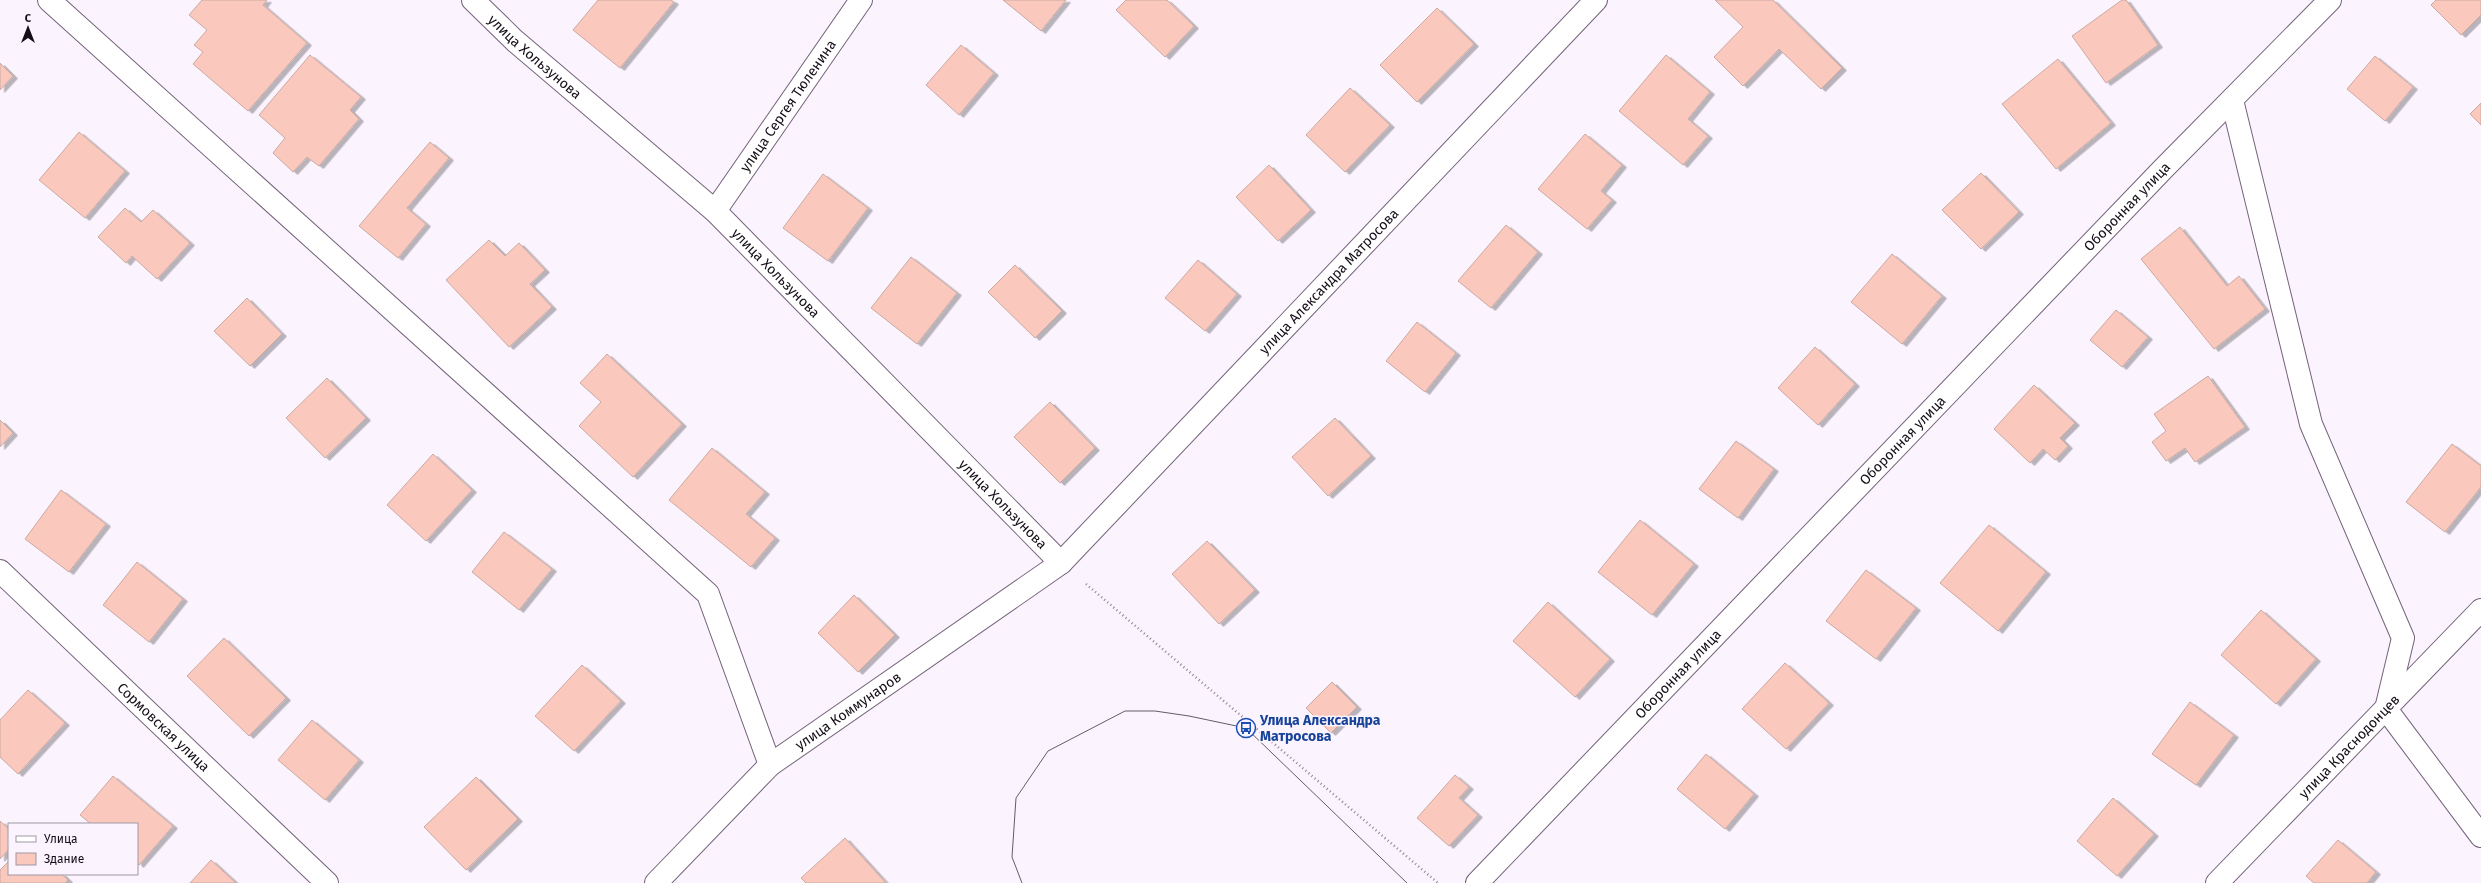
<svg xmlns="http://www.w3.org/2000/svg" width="2481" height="883" font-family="'Fira Sans',sans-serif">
	<defs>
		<filter id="shadow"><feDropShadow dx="4.5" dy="2.5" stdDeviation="0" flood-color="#0004"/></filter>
	</defs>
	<rect width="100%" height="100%" fill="#fbf3fe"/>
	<g fill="#fac8bd" stroke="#cba9a1" filter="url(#shadow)">
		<path d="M202,0h65l-4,5 44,38 -59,68 -55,-47 10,-12 -9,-7 13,-15 -18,-15z"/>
		<path d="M598,0h73l3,2 -54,66 -47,-38z"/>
		<path d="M1003,0h63l-25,31z"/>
		<path d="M1126,0h41l27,26 -29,31 -49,-47z"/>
		<path d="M1715,0h58l69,68 -21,21 -42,-40 -36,37 -29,-29 29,-30z"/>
		<path d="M2122,0h4l32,45 -52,38 -34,-47z"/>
		<path d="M2436,0h45v15l-20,20 -30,-30z"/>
		<path d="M1437,8l37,36 -57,58 -37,-37z"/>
		<path d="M961,45l33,28 -35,42 -33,-30z"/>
		<path d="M310,55l51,42 -11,13 9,9 -40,47 -12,-9 -14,15 -20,-19 12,-15 -26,-23z"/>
		<path d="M1666,55l44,37 -22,27 20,17 -25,29 -64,-54z"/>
		<path d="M2375,56l38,31 -28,34 -38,-32z"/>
		<path d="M2058,59l53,64 -55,46 -54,-65z"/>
		<path d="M0,63l13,13 -13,14z"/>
		<path d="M1350,88l40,37 -45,47 -39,-37z"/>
		<path d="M2481,103v22l-11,-11z"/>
		<path d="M79,132l46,39 -40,47 -46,-38z"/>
		<path d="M1585,134l37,31 -21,26 11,9 -25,29 -49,-40z"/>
		<path d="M430,142l19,16 -42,50 19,16 -28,34 -39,-32z"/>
		<path d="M1269,165l42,45 -33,31 -42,-44z"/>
		<path d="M1981,173l38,39 -38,37 -39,-39z"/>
		<path d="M823,174l45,34 -40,53 -45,-33z"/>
		<path d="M125,208l16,14 12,-12 37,33 -33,36 -25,-23 -6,7 -28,-26z"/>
		<path d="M1506,225l32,27 -47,56 -33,-27z"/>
		<path d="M2180,227l47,59 12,-10 26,33 -51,40 -73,-90z"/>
		<path d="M489,240l16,16 14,-13 26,27 -15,14 22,23 -43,40 -63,-67z"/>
		<path d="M1892,254l50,42 -40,48 -51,-42z"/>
		<path d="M911,257l46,36 -40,51 -46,-36z"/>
		<path d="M1198,260l39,34 -32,37 -40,-33z"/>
		<path d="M1015,265l47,46 -27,27 -47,-46z"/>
		<path d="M247,298l35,36 -32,32 -36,-35z"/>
		<path d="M2116,310l32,27 -26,30 -32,-27z"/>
		<path d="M1417,322l39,31 -31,39 -39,-31z"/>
		<path d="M1815,347l40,37 -37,41 -40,-37z"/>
		<path d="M607,354l75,70 -49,53 -54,-51 22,-24 -21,-19z"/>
		<path d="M2208,376l37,51 -50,35 -10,-14 -19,13 -14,-19 14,-11 -12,-17z"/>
		<path d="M327,378l39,40 -41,40 -39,-40z"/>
		<path d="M2034,385l41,38 -15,15 8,8 -13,14 -12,-11 -13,14 -36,-34z"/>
		<path d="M1050,402l45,46 -35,35 -46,-46z"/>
		<path d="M1335,418l36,38 -43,40 -36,-39z"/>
		<path d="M0,420l13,13 -13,14z"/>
		<path d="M1736,441l38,28 -36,49 -39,-29z"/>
		<path d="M2452,444l29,22v21l-36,45 -39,-30z"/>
		<path d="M712,448l53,44 -19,22 29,24 -24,29 -82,-67z"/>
		<path d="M433,454l39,36 -46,51 -39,-36z"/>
		<path d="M61,490l45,34 -37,48 -44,-33z"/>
		<path d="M1640,520l54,44 -42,51 -54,-43z"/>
		<path d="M1989,525l57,47 -48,59 -58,-48z"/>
		<path d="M504,532l48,37 -33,41 -47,-38z"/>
		<path d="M1207,541l48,49 -36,34 -47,-50z"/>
		<path d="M137,562l46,37 -34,43 -46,-37z"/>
		<path d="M1866,570l50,38 -40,51 -50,-38z"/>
		<path d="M854,595l41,40 -37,37 -40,-39z"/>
		<path d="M1548,602l62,57 -35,38 -62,-56z"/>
		<path d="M2261,610l55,49 -40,45 -55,-49z"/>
		<path d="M224,638l62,60 -37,38 -62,-60z"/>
		<path d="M1785,663l44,40 -43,46 -44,-40z"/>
		<path d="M582,665l39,36 -47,50 -39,-35z"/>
		<path d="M1332,682l25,25 -26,26 -25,-25z"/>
		<path d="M28,690l37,33 -47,51 -18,-17v-37z"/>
		<path d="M2190,702l44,33 -38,50 -44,-31z"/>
		<path d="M312,720l47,40 -34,40 -47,-40z"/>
		<path d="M1706,754l48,40 -29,35 -48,-40z"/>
		<path d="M1455,775l14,12 -10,11 19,17 -29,31 -32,-28z"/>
		<path d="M113,776l60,50 -34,39 -2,-2v-39h-46l-11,-9z"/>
		<path d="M476,777l42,42 -52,51 -42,-43z"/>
		<path d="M2113,798l41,36 -37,42 -40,-35z"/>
		<path d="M0,821l9,8v20l-9,10z"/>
		<path d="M845,838l41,45h-80l-5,-5z"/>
		<path d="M2338,840l38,32 -9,11h-53l-8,-7z"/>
		<path d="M211,860l25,23h-46z"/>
		<path d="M9,861v13h53l6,6 -3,3h-65v-13z"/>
	</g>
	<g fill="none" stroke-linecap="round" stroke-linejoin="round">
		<g stroke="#75627a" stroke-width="24">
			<g id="minor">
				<path d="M49,0l659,594 62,171"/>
				<path id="s1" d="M473,0l42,41 200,170 346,352"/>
				<path d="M2232,100l79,324 92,214 -17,71 95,127"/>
				<path id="s2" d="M715,211l146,-211"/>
				<path id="s3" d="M0,571l327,312"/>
				<path id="s4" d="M656,883l114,-118 291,-202 535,-563"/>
				<path id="s5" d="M1477,883l687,-715 166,-168"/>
				<path id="s6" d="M2217,883l264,-273"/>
			</g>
		</g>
		<path stroke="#8d8690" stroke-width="2.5" stroke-dasharray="1 3" stroke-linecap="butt" d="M1086,584l352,299"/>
		<use href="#minor" stroke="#fff" stroke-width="22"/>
		<path stroke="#645d67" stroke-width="1" d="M1022,883l-10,-26 4,-59 32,-47 77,-40h30l34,5 57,12 161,155"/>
	</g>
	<defs>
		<g id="bus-ring" transform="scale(1)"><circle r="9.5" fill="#fbf3fe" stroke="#1a4fb4" stroke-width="1.5"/><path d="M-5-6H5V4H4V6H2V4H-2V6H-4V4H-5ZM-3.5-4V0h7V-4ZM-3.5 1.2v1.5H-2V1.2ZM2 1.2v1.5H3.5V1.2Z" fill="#1a4fb4"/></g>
	</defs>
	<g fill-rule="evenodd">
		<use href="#bus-ring" x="1246" y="728"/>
	</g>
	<g text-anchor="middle" stroke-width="3" stroke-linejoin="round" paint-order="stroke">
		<g font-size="14" fill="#150e17" stroke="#fbf3fe">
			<text dy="5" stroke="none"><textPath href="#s1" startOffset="84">улица Хользунова</textPath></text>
			<text dy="5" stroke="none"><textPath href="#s2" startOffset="128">улица Сергея Тюленина</textPath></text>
			<text dy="5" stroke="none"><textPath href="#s5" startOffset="938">Оборонная улица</textPath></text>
			<text dy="5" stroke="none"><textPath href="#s1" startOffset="408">улица Хользунова</textPath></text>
			<text dy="5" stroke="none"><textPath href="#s4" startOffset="907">улица Александра Матросова</textPath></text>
			<text dy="5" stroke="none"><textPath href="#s5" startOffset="614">Оборонная улица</textPath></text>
			<text dy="5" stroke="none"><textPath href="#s1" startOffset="732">улица Хользунова</textPath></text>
			<text dy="5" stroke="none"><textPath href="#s5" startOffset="290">Оборонная улица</textPath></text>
			<text dy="5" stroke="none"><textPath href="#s4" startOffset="259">улица Коммунаров</textPath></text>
			<text dy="5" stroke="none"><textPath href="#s3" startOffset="226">Сормовская улица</textPath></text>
			<text dy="5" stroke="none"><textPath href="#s6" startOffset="190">улица Краснодонцев</textPath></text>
		</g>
		<g font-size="14" font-weight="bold" fill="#164399" stroke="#fbf3fe" text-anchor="start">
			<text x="1260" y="725">Улица Александра<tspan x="1260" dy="16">Матросова</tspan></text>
		</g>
	</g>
	<rect x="8" y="823" width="130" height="52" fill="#fbf3fe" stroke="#9f97a2"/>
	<rect x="16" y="836" width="20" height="6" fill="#ffffff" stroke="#9f97a2"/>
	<text x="44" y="843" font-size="12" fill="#150e17">Улица</text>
	<rect x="16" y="853" width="20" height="12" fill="#fac8bd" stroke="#9f97a2"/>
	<text x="44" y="863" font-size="12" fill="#150e17">Здание</text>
	<g transform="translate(28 28)" stroke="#fbf3fe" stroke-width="3" paint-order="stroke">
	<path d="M0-3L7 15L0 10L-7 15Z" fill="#150e17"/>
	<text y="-6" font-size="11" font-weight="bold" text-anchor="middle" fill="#150e17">С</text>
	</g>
</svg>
